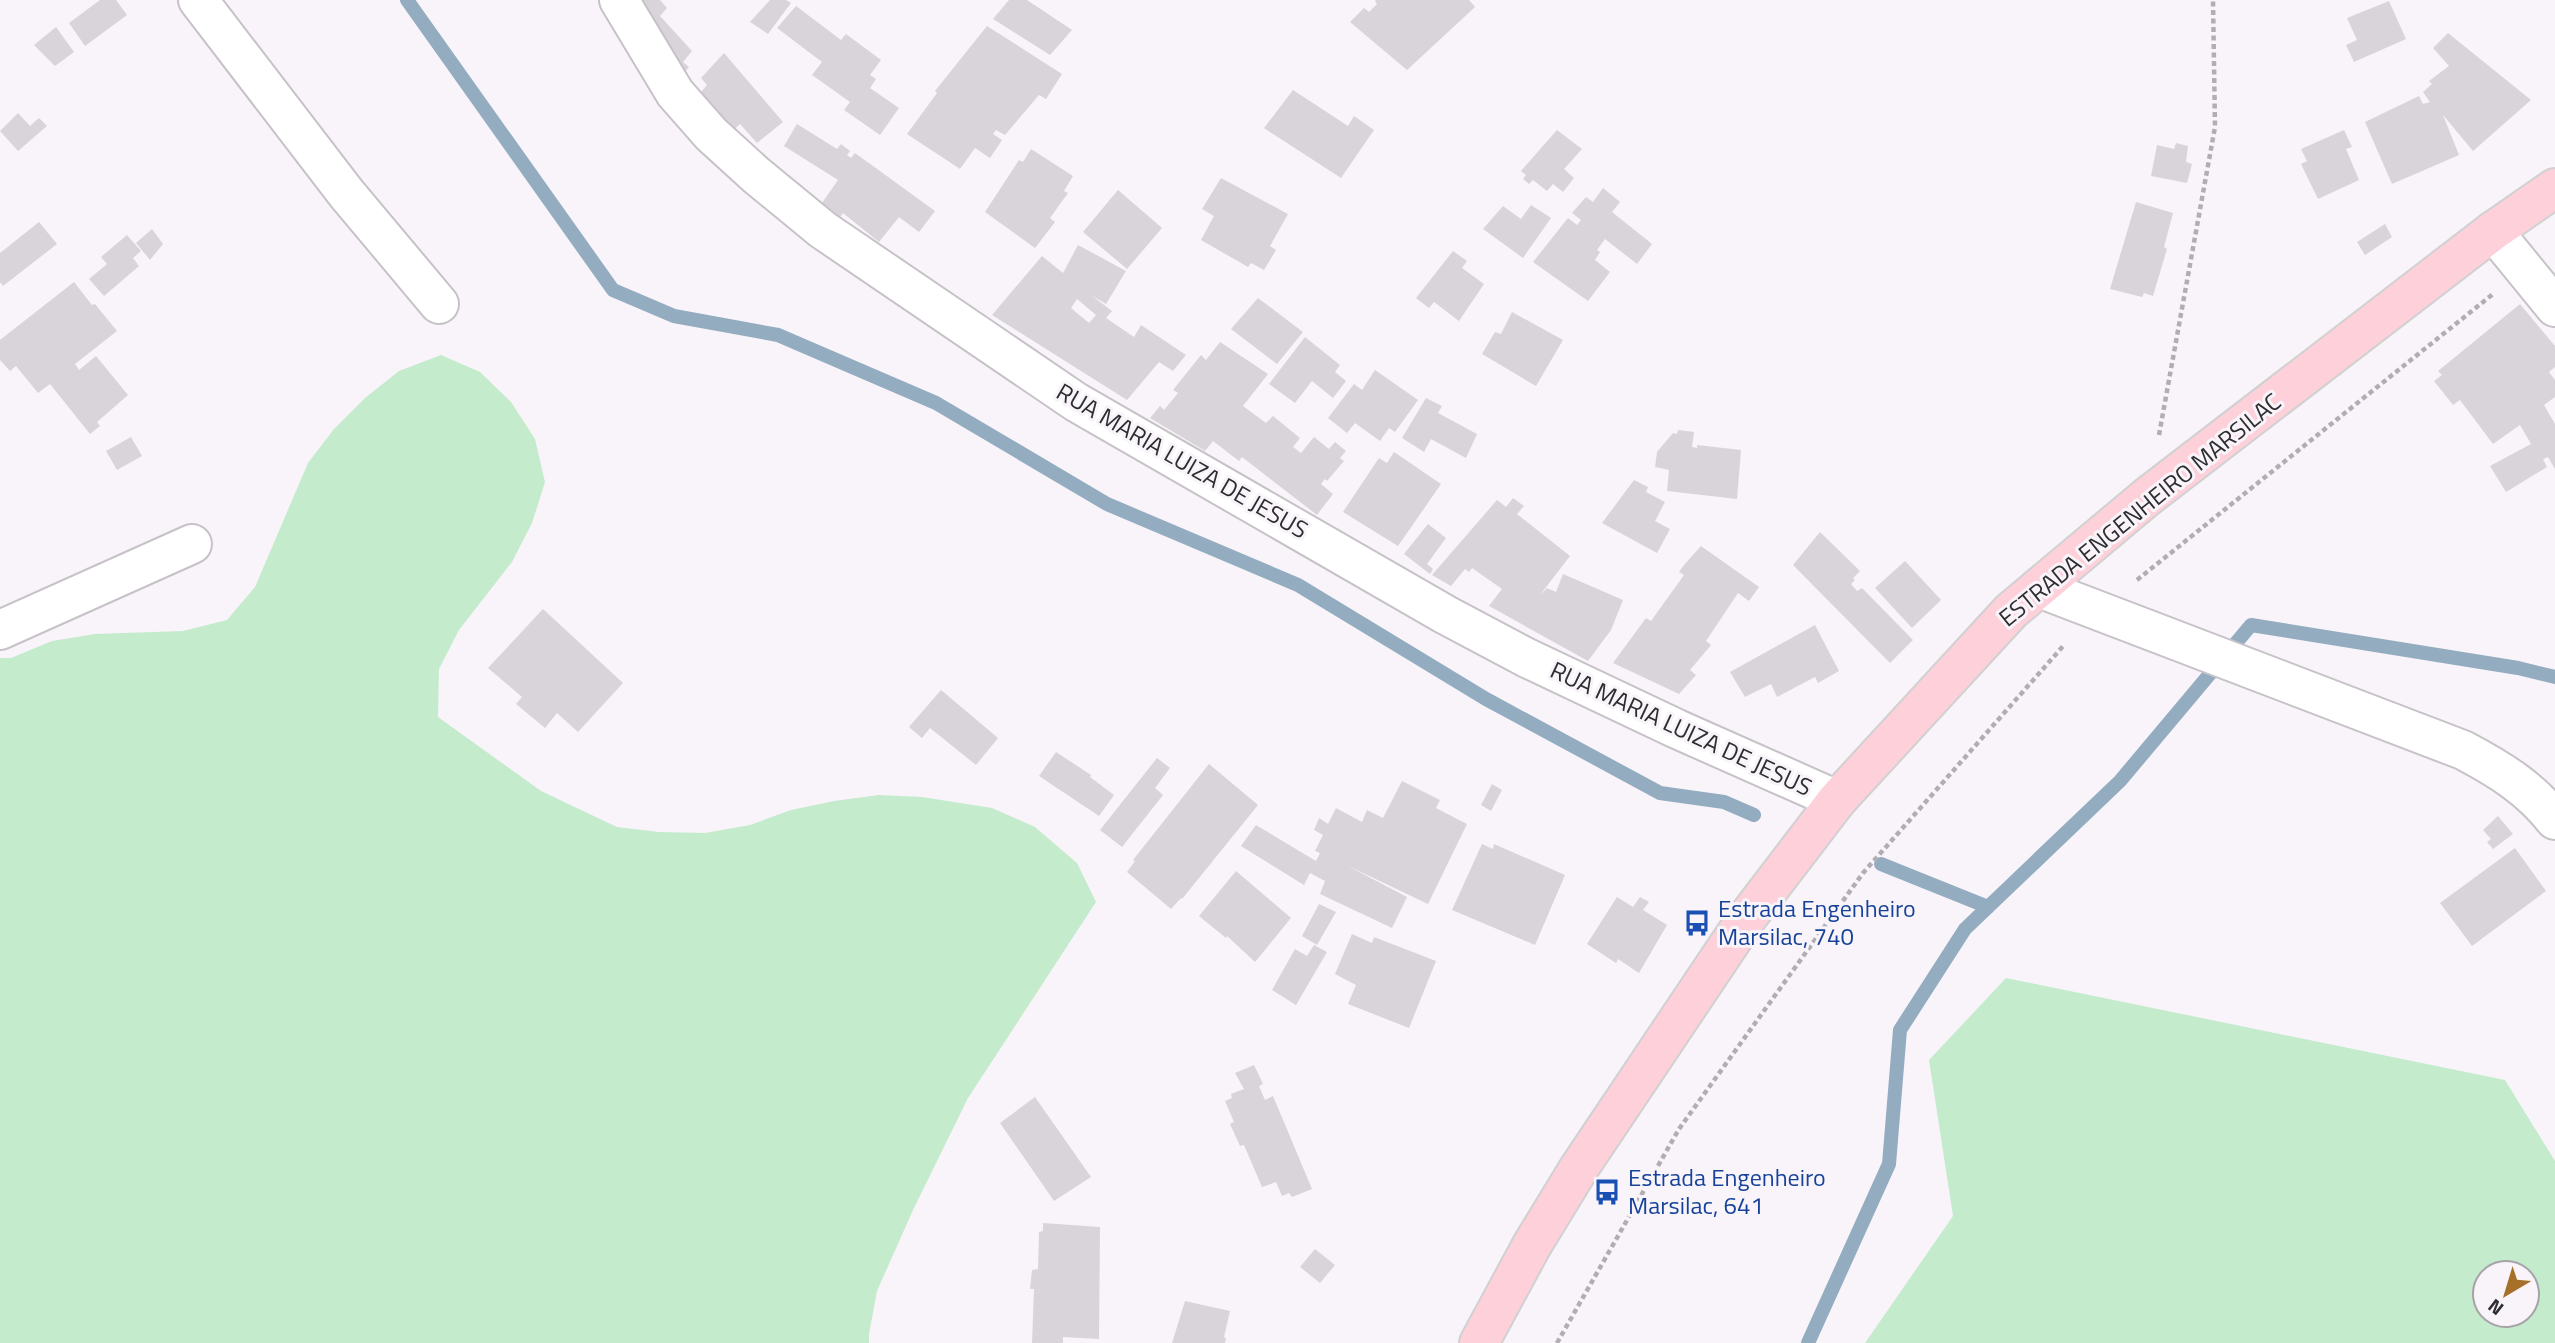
<svg xmlns="http://www.w3.org/2000/svg" width="2555" height="1343" font-family="'Titillium Web',sans-serif">
	<rect width="100%" height="100%" fill="#f8f4fa"/>
	<g fill="#c5ebcd" fill-rule="evenodd">
		<path d="M441,355l39,17 31,30 24,37 10,43 -13,41 -20,39 -53,68 -20,39 -1,48 103,74 76,36 42,5 46,1 45,-8 41,-15 43,-9 45,-6 43,2 70,11 43,19 42,36 19,39 -128,196 -55,112 -36,81 -8,43v9h-869v-685h11l41,-17 43,-7 88,-3 44,-11 28,-33 53,-124 26,-34 31,-31 34,-27z"/>
		<path d="M2006,978l499,102 50,81v182h-690l88,-127 -24,-156zM2527,1273v42h-42v-42z"/>
	</g>
	<g fill="none" stroke-linecap="round" stroke-linejoin="round">
		<g stroke="#93acc0" stroke-width="14">
			<path d="M407,0l206,290 61,26 104,19 158,68 171,101 191,81 188,114 174,94 64,9 30,13"/>
			<path d="M1881,864l107,43"/>
			<path d="M1808,1343l81,-179 11,-134 65,-101 155,-148 131,-156 267,43 37,9"/>
		</g>
	</g>
	<g fill="#d9d4d9" fill-rule="evenodd">
		<path d="M100,0h16l11,15 -42,31 -16,-23z"/>
		<path d="M622,0h38l7,8 -7,8 32,35 -9,11 6,5 -7,8z"/>
		<path d="M770,0h16l5,3 -23,31 -18,-12z"/>
		<path d="M1009,0h18l45,30 -22,25 -57,-36z"/>
		<path d="M1376,0h93l6,7 -68,63 -57,-48 14,-14 5,4 8,-8 -2,-3z"/>
		<path d="M2389,1l17,38 -52,23 -8,-17 11,-5 -10,-22z"/>
		<path d="M796,6l45,34 5,-6 35,26 -11,15 6,4 -6,9 29,20 -19,27 -36,-25 6,-8 -38,-27 10,-13 -45,-34z"/>
		<path d="M987,26l75,48 -16,25 -7,-4 -34,40 -9,-5 -3,4 9,6 -12,18 -15,-10 -15,21 -53,-35 30,-41 -2,-2z"/>
		<path d="M56,27l18,25 -19,14 -21,-21z"/>
		<path d="M2448,33l83,67 -58,51 -30,-36 16,40 -67,29 -27,-62 54,-26 4,8 7,-2 -7,-10 9,-8 -3,-3 20,-15 -16,-18z"/>
		<path d="M724,53l59,69 -26,21 -17,-19 -11,10 -36,-33 14,-16 -6,-7z"/>
		<path d="M1293,90l55,36 6,-10 20,14 -33,48 -77,-50z"/>
		<path d="M18,113l12,13 9,-8 8,8 -29,25 -18,-20z"/>
		<path d="M797,124l40,25 4,-5 9,7 -3,4 4,3 4,-5 80,58 -16,21 -20,-15 -20,25 -36,-29 -3,4 -18,-14 16,-23 -54,-34z"/>
		<path d="M1557,130l25,19 -18,20 10,9 -11,14 -10,-8 -6,7 -14,-11 -4,4 -6,-5 3,-4 -5,-4z"/>
		<path d="M2344,130l8,17 -6,2 13,31 -41,19 -17,-35 6,-3 -6,-12z"/>
		<path d="M2176,143l12,3 -2,16 6,2 -5,19 -36,-7 6,-31 17,4z"/>
		<path d="M1031,149l42,27 -9,15 4,2 -18,25 5,4 -20,26 -50,-36 34,-52 4,2z"/>
		<path d="M1221,178l67,36 -18,32 6,4 -12,20 -13,-7 -3,4 -47,-27 13,-24 -12,-7z"/>
		<path d="M1603,188l17,14 -8,10 40,32 -15,20 -32,-25 -8,11 3,2 -5,8 15,12 -22,29 -55,-39 35,-44 9,7 4,-5 -9,-7 14,-16 7,5z"/>
		<path d="M1118,190l44,38 -35,41 -44,-37z"/>
		<path d="M2136,202l37,11 -9,34 3,2 -14,47 -9,-3 -2,4 -32,-8z"/>
		<path d="M1531,205l20,13 -28,40 -40,-29 20,-23 18,13z"/>
		<path d="M39,222l18,22 -54,42 -3,-4v-29z"/>
		<path d="M2385,224l7,13 -27,18 -8,-13z"/>
		<path d="M152,229l11,15 -13,16 -14,-17z"/>
		<path d="M127,235l14,16 -8,7 6,8 -35,30 -15,-17 18,-15 -6,-7z"/>
		<path d="M1078,245l48,26 -20,33 -15,-9 21,16 -6,7 28,19 7,-12 45,30 -13,16 -14,-9 -32,38 -135,-85 50,-59 21,17zM1077,299l19,16 -7,8 -18,-15z"/>
		<path d="M1453,251l14,10 -5,7 22,16 -25,37 -25,-19 -5,6 -13,-10z"/>
		<path d="M74,282l18,23 3,-1 22,27 -42,33 4,6 17,-14 32,39 -31,27 3,4 -10,8 -40,-50 -12,9 -22,-27 -6,5 -10,-11v-20z"/>
		<path d="M1258,298l45,34 -26,32 -46,-35z"/>
		<path d="M2520,304l35,42v21l-6,5 6,8v17l-11,8 11,19v45l-7,-12 -5,2 4,8 -41,25 -16,-26 41,-22 -11,-19 -27,19 -33,-44 -7,5 -19,-24 8,-6 -4,-4z"/>
		<path d="M1512,312l51,28 -27,46 -54,-32 13,-22 6,2z"/>
		<path d="M1305,337l35,28 -5,7 11,9 -13,17 -21,-17 -17,22 -26,-19z"/>
		<path d="M1220,342l48,32 -25,32 23,17 7,-7 27,22 -7,9 8,6 13,-16 15,12 6,-7 11,9 -6,7 4,3 -17,20 -2,-2 -4,5 12,10 -16,21 -75,-58 -3,4 -26,-20 -8,10 -55,-33 10,-12 4,4 14,-17 -5,-3 28,-35 5,5z"/>
		<path d="M1375,370l43,30 -23,32 -6,-4 -9,13 -25,-18 -8,10 -19,-15 26,-34 8,6z"/>
		<path d="M1426,398l16,8 -4,7 39,21 -11,24 -35,-19 -7,13 -22,-14z"/>
		<path d="M1678,430l16,2 -2,15 5,1v-3l44,5 -4,49 -70,-8 2,-21 -14,-3 2,-15 16,-19 4,1z"/>
		<path d="M131,437l11,19 -25,14 -11,-19z"/>
		<path d="M1394,452l47,32 -43,62 -55,-34 36,-54 8,5z"/>
		<path d="M1634,480l14,7 -2,5 19,10 -10,19 15,8 -13,24 -55,-30z"/>
		<path d="M1513,498l11,8 -7,8 53,42 -30,39 7,-7 9,4 7,-18 60,26 -12,30 -23,31 -99,-55 13,-17 -30,-21 -3,4 -4,-3 -14,17 -19,-11 65,-75 9,7z"/>
		<path d="M1428,524l18,14 -19,26 6,5 -3,5 -26,-20z"/>
		<path d="M1820,532l40,39 -7,7 2,2 -4,4 6,7 5,-3 51,52 -23,23 -97,-98z"/>
		<path d="M1701,546l58,41 -10,14 -11,-8 -32,48 5,4 -21,25 6,5 -17,19 -66,-31 33,-45 5,3 33,-46 -5,-3 5,-7z"/>
		<path d="M1905,561l36,39 -29,28 -37,-40z"/>
		<path d="M543,609l80,74 -45,49 -21,-19 -12,15 -29,-24 6,-7 -34,-29z"/>
		<path d="M1815,625l24,46 -21,12 -3,-6 -38,20 -6,-13 -26,13 -15,-25z"/>
		<path d="M941,690l57,48 -22,27 -46,-37 -8,10 -13,-11z"/>
		<path d="M1056,752l35,23 -1,2 24,18 -15,21 -60,-40z"/>
		<path d="M1157,758l13,10 -15,20 8,7 -41,52 -22,-17z"/>
		<path d="M1209,764l49,41 -76,94 -1,-1 -10,11 -44,-37 8,-11 -2,-1z"/>
		<path d="M1402,781l38,19 -4,8 31,16 -39,80 -82,-39 61,32 -15,31 -72,-34 5,-13 -15,-8 -6,12 -63,-39 15,-21 60,36 4,-8 -5,-2 8,-16 -9,-5 5,-12 9,6 8,-16 26,14 5,-12 16,8z"/>
		<path d="M1492,784l10,6 -11,21 -10,-6z"/>
		<path d="M2498,816l15,18 -20,15 -6,-7 4,-3 -8,-9z"/>
		<path d="M1482,844l11,5 1,-5 71,31 -30,70 -83,-35z"/>
		<path d="M2515,848l31,43 -74,55 -32,-43z"/>
		<path d="M1236,871l55,47 -36,44 -28,-26 -1,2 -27,-22z"/>
		<path d="M1617,897l16,10 7,-10 9,5 -6,8 24,15 -28,48 -21,-14 -2,4 -29,-19z"/>
		<path d="M1319,904l17,8 -19,33 -15,-9z"/>
		<path d="M1352,934l20,9 2,-6 62,24 -27,67 -61,-24 8,-19 -21,-11z"/>
		<path d="M1314,945l13,7 -31,53 -24,-15 23,-41 12,7z"/>
		<path d="M1254,1065l9,19 -4,2 6,14 8,-4 39,93 -20,8 -3,-4 -7,3 -6,-14 -14,5 -18,-42 -4,1 -10,-22 4,-2 -9,-21 7,-3 -1,-4 13,-5 -9,-16z"/>
		<path d="M1035,1097l56,80 -37,24 -54,-78z"/>
		<path d="M1043,1223l57,4 -1,112 -36,-2v6h-31l2,-54h-4l2,-19 6,-1 1,-37 4,-1z"/>
		<path d="M1315,1249l20,16 -15,18 -20,-16z"/>
		<path d="M1185,1301l45,10 -6,26 2,1 -1,5h-53z"/>
	</g>
	<g fill="none" stroke-linecap="round" stroke-linejoin="round">
		<g stroke="#c6c2c7" stroke-width="42">
			<g id="street">
				<path d="M198,0l148,193 93,111"/>
				<path d="M619,0l56,93 36,41 45,41 67,55 253,172 370,213 81,43 150,71 160,71"/>
				<path d="M2493,231l62,76"/>
				<path d="M2039,588l424,162c36,19 67,38 92,70"/>
				<path d="M0,630l192,-86"/>
			</g>
		</g>
		<g stroke="#d1d1d1" stroke-width="42">
			<path id="primary" d="M1479,1343l53,-98 47,-77 167,-249 91,-119 174,-189 136,-114 346,-266 62,-43"/>
		</g>
		<g stroke="#b1aeb3" stroke-width="4.5" stroke-dasharray="5 3.5" stroke-linecap="butt">
			<path d="M2159,435l56,-308 -2,-127"/>
			<path d="M2137,580l356,-286"/>
			<path d="M1557,1343l122,-214 184,-256 202,-229"/>
		</g>
		<use href="#street" stroke="#fff" stroke-width="38"/>
		<use href="#primary" stroke="#fdd0da" stroke-width="38"/>
	</g>
	<defs>
		<g id="bus-bare" transform="scale(2.1)"><path d="M-5-6H5V4H4V6H2V4H-2V6H-4V4H-5ZM-3.5-4V0h7V-4ZM-3.5 1.2v1.5H-2V1.2ZM2 1.2v1.5H3.5V1.2Z" fill="#1a4fb4" stroke="#f8f4fa" stroke-width="2.5" paint-order="stroke"/></g>
	</defs>
	<g fill-rule="evenodd">
		<use href="#bus-bare" x="1697" y="923"/>
		<use href="#bus-bare" x="1607" y="1192"/>
	</g>
	<g text-anchor="middle" stroke-width="6" stroke-linejoin="round" paint-order="stroke">
		<g font-size="24" fill="#2e2d2f" stroke="#f8f4fa">
			<text transform="translate(1182 461) rotate(30)" y="8">RUA MARIA LUIZA DE JESUS</text>
			<text transform="translate(2140 510) rotate(-39)" y="8">ESTRADA ENGENHEIRO MARSILAC</text>
			<text transform="translate(1681 729) rotate(25)" y="8">RUA MARIA LUIZA DE JESUS</text>
		</g>
		<g font-size="24" fill="#164399" stroke="#f8f4fa" text-anchor="start">
			<text x="1718" y="917">Estrada Engenheiro<tspan x="1718" dy="28">Marsilac, 740</tspan></text>
			<text x="1628" y="1186">Estrada Engenheiro<tspan x="1628" dy="28">Marsilac, 641</tspan></text>
		</g>
	</g>
	<g transform="translate(2506 1294) rotate(218)"><circle r="33" fill="#f8f4fa" stroke="#a7a4a9" stroke-width="2"/>
	<path d="M0-5L12 26L0 18L-12 26Z" fill="#a66f2a"/>
	<text y="-10" font-size="19" font-weight="bold" text-anchor="middle" fill="#2e2d2f">N</text>
	</g>
</svg>
